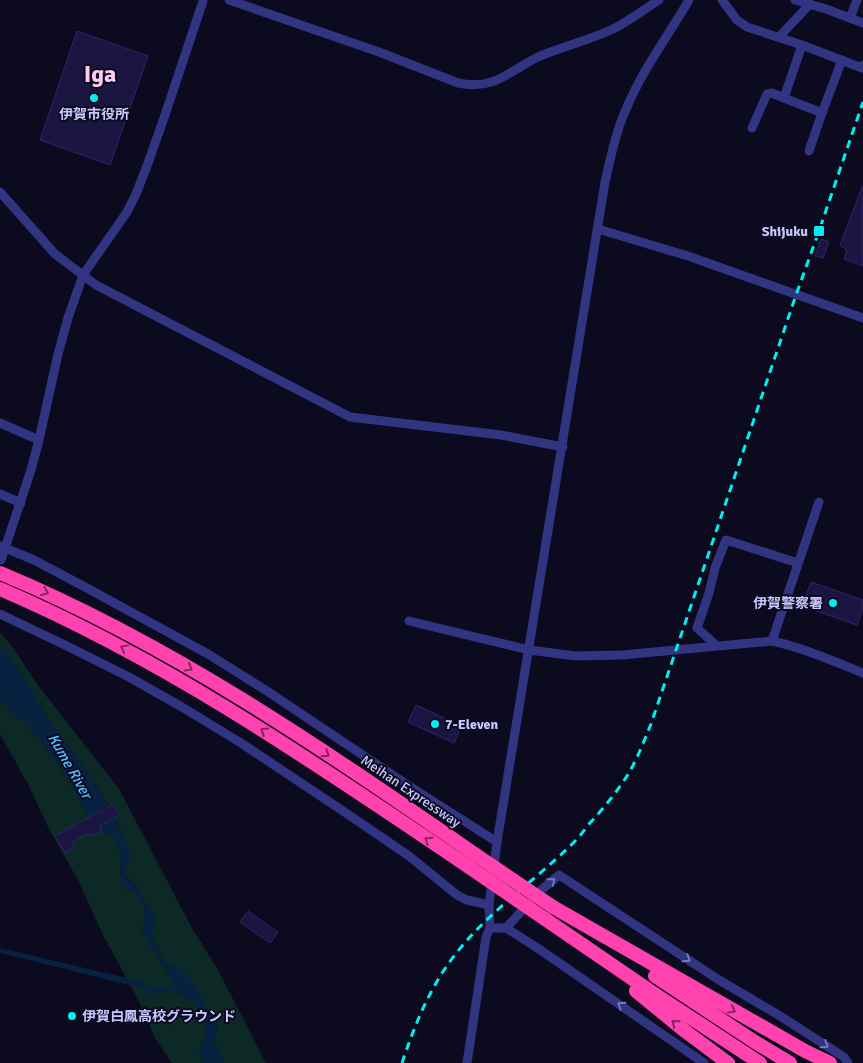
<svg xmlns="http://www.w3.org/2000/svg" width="863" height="1063" font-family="Signika,'Noto Sans JP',sans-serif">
	<rect width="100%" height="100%" fill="#0c0a1e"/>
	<g fill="#0d2925">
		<path d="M0,632l12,14 25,38 82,105 73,139 25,40 49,95h-42l-11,-23 5,-11 -26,-46 -23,-17 -7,-9 -10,-20 -1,-9 4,-8 -17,-32 -14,-13 3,-11 -4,-30 -9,-16 5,-4 -6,-10 -5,2 -13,-22h1l-48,-65 -37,-61 -11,-10z"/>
		<path d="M0,699l18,20 3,-3 39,50 29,51 -34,19 9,17 11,-6 -3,-5 17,-9 2,3 11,-5 14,5 6,23 -2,9 1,14 7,8 8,3 9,12 -1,6 1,9 -3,11 24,39 12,22 17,11 12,27 -8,25 4,8h-31l-17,-25 -17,-39 -34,-62 -25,-55 -31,-55 -20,-43 -28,-50z"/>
	</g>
	<g fill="#072140">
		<path d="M0,648l11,10 37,61 48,65 -1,1 13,21 -19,11 -29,-51 -39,-49 -3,2 -18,-20z"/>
		<path d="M114,818l9,16 8,25 -4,5 -3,12 14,12 17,32 -4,8 4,5 -3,4 10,20 7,9c5,-1 10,2 14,5 12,12 26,42 35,58l-5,11 11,23h-21l-4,-8 8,-25 -12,-27 -17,-11 -28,1 -13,-6 -137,-34v-5l140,33 11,7 23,-2 -8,-16 -24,-39 3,-11 -1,-9 1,-6 -9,-12 -8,-3 -7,-8 -1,-14 2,-9 -6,-23 -14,-5 -3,-5z"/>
	</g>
	<g fill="#1a1541" stroke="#2d256f">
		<path d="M77,31l71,25 -38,109 -70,-25z"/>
		<path d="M862,187h1v79l-19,-7 3,-9 -7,-5z"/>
		<path d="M821,239l8,3 -6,16 -8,-2z"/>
		<path d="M811,582l52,18v8l-6,17 -55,-19z"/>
		<path d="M416,705l46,21 -8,17 -46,-21z"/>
		<path d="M113,804l6,11 -20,11 3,5 -11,5 -2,-3 -17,9 3,5 -10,6 -10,-17z"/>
		<path d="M248,911l30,21 -8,11 -30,-21z"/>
	</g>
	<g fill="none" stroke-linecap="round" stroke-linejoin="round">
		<g stroke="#313581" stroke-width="9">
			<path d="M229,0l150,52 79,31c37,8 52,-13 82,-27 24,-10 50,-16 73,-27 16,-8 30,-19 46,-29"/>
			<path d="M722,0l15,20 10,7 55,18 60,23 1,-3"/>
			<path d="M795,0l31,9 37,14"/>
			<path d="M850,18l7,-18"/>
			<path d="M779,37l31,-33"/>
			<path d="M802,45l-18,53 38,15 20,-53"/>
			<path d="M752,128l15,-34 5,-1 12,5"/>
			<path d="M809,151l13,-38"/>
			<path d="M0,192l55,62 41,31 254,132 151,18 62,12"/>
			<path d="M598,229l90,27 175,62"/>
			<path d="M0,423l39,17"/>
			<path d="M0,494l21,9"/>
			<path d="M0,546l34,14 51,27 123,67 59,37 142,95 88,56"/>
			<path d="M1,560l30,-90 8,-30 19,-86 10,-36 15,-43 44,-63 9,-18 11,-28 18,-51 38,-114"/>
			<path d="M0,614l67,32 62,31 53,30 59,36 108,72 60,41 48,39 10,5 22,5"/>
			<path d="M409,621l120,29 47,6 46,-1 150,-14c32,7 61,20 91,32"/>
			<path d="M772,641l47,-139"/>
			<path d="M716,645l-19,-17 12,-35 6,-25 11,-28 72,23"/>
			<path d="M490,928h16l33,21 165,114"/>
			<path d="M506,928l34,-37 19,-16 160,105 61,36 64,41 4,6"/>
			<path d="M467,1063l19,-126 4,-9 -1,-23 8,-63 108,-660c6,-26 11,-51 22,-75 16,-38 41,-71 62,-107"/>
		</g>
		<g stroke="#ff42ad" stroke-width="14">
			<path d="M0,573c171,71 324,177 476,282"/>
			<path d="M0,589c168,72 318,176 469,278"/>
			<path d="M553,907l252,144 25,12"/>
			<path d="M545,919l111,76 104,68"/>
			<path d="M655,976l100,66 35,21"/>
			<path d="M636,991l49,40 43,32"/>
		</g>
		<path stroke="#00eff2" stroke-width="3" stroke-dasharray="8 6" stroke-linecap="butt" d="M402,1063c13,-39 29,-79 56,-112 32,-40 75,-69 111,-104 8,-7 14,-15 20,-23 14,-15 27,-31 38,-48 10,-16 17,-35 24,-52l145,-429 23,-64 44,-129"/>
		<g stroke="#ff42ad" stroke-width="14">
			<path d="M476,855l77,52"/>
			<path d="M469,867l76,52"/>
		</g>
	</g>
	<defs><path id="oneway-chevron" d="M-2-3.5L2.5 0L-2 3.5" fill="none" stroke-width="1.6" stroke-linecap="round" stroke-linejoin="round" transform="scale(1.25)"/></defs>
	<g stroke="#862666">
		<use href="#oneway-chevron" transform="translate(45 592) rotate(24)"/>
		<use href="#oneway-chevron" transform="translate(124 648) rotate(-151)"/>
		<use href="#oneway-chevron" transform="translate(189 668) rotate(30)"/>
		<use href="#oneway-chevron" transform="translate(264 731) rotate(-148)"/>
		<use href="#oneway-chevron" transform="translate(326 754) rotate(33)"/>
		<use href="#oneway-chevron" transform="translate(428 840) rotate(-146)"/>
		<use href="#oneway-chevron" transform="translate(732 1010) rotate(29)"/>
		<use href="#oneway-chevron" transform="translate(675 1023) rotate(-141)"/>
	</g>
	<g stroke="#7577ba">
		<use href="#oneway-chevron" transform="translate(552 881) rotate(-39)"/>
		<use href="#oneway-chevron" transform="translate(687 959) rotate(33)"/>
		<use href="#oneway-chevron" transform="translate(621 1005) rotate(-145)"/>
		<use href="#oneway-chevron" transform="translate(825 1045) rotate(33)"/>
	</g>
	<g fill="#00eff2" stroke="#0c0a1e" stroke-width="2">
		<circle cx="94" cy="98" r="5"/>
		<rect x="813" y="225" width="12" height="12" rx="2.5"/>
		<circle cx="833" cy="603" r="5"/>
		<circle cx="435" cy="724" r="5"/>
		<circle cx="72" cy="1016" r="5"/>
	</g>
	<g text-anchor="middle" stroke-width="4" stroke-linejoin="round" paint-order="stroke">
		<g font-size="14" font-weight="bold" fill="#c9c7ff" stroke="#0c0a1e" text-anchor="end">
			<text x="94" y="119" text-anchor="middle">伊賀市役所</text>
			<text x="808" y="236">Shijuku</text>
			<text x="823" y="608">伊賀警察署</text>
			<text x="445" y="729" text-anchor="start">7-Eleven</text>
			<text x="82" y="1021" text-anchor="start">伊賀白鳳高校グラウンド</text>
		</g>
		<g font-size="14" fill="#c9c7ff" stroke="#0c0a1e">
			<text transform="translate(411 791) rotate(34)" y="5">Meihan Expressway</text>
		</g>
		<g font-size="15" font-style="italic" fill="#55bfff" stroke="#0c0a1e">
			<text transform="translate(70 766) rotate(60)" y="5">Kume River</text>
		</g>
		<g font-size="24" font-weight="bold" fill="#ffc9f0" stroke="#0c0a1e">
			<text x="100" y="82">Iga</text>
		</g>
	</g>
</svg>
